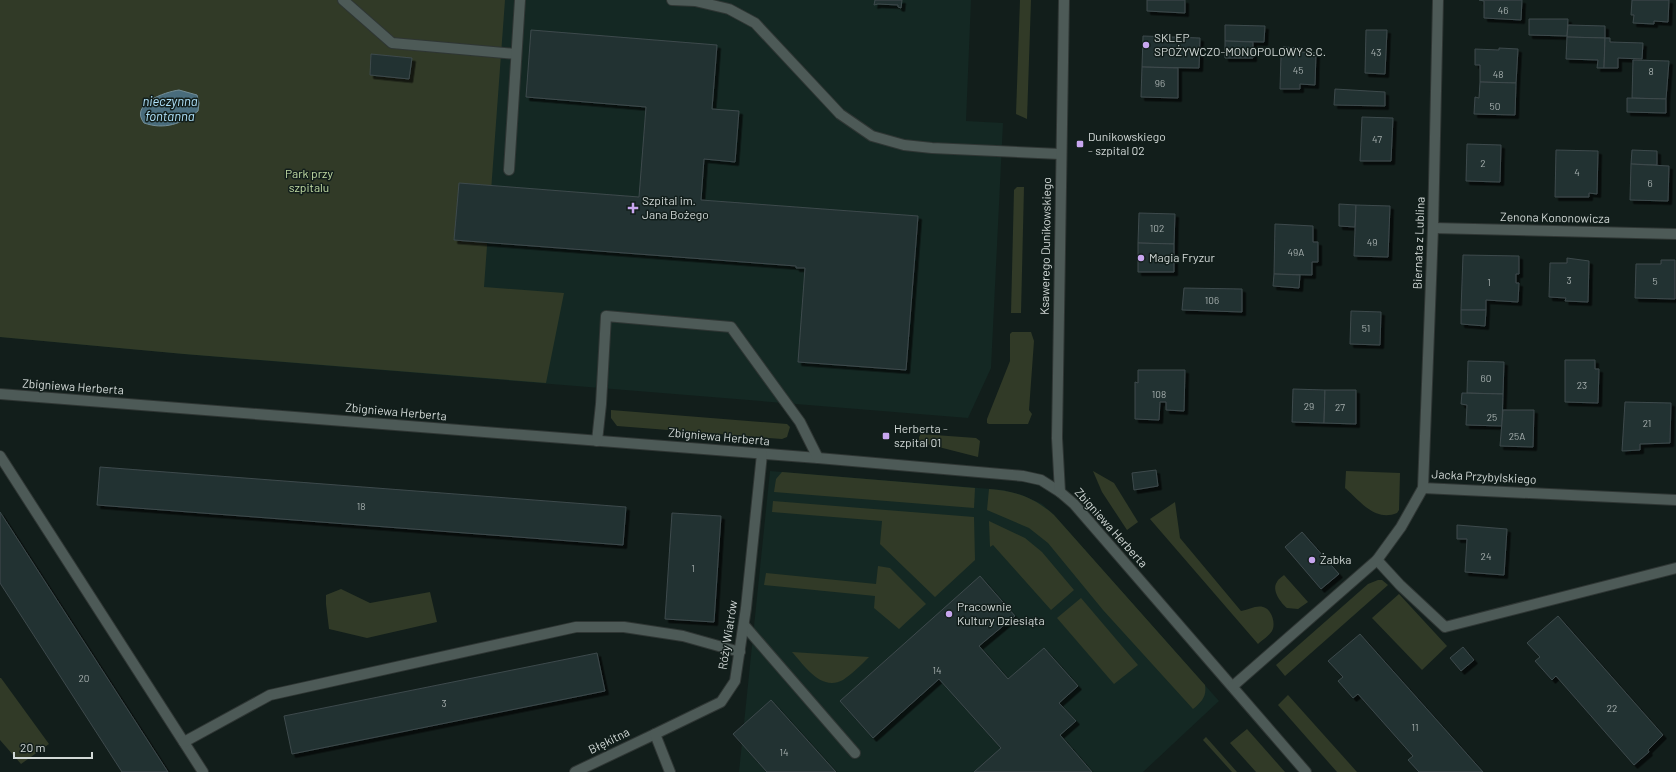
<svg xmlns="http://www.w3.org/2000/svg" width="1676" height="772" font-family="Barlow,sans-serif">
	<defs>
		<filter id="shadow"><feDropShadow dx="3.5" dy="3.5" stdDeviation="0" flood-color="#0009"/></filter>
	</defs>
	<rect width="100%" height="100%" fill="#121e1b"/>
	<g fill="#142823">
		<path d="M0,0h971l-5,121 37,2 -12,245 -23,50 -784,-64 -184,-17z"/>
		<path d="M770,471l233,19 19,5 20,9 12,11 165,186 -76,71h-404z"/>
	</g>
	<g fill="#313a27">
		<path d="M0,0h505l-21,287 80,6 -18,90 -362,-29 -184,-17z"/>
		<path d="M1020,0h11l-4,119 -11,-5z"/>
		<path d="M1017,187h7l-3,126h-10l3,-123z"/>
		<path d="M1012,332h19l3,9 -5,69 3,4 -4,10h-39l-2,-1v-4l23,-58v-27z"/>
		<path d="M611,410l176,14 3,3 -3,10 -5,2 -165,-13 -6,-8z"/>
		<path d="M921,434l55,4 4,3 -2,16 -59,-15v-5z"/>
		<path d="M1093,471l21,12 24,39 -11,8 -25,-38z"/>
		<path d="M1346,471l54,2 -1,37 -2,3c-22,9 -37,-12 -52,-25z"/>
		<path d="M782,472l193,16 -1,20 -200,-16 2,-13z"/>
		<path d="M989,489c26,2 45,8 65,26l151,170c2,12 -4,17 -12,24l-90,-99 -55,-67 -19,-15 -42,-18z"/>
		<path d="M773,501l201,16 1,43 -40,37 -55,-53 2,-23 -110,-9z"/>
		<path d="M1175,502l5,36 61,73c7,-1 15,-6 22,-4 9,2 13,17 9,24 -3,5 -10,9 -14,13l-108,-125z"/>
		<path d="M989,521l36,17 17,14 32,38 -23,20 -58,-65 -3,2z"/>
		<path d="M878,566l12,2 36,36 -27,25 -25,-21 1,-12 -111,-11 2,-12 110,11z"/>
		<path d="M1284,575l24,27 -10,7 -11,-1c-6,-5 -16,-18 -10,-26 1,-3 5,-5 7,-7z"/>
		<path d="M1378,580h4l6,5 -103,91 -9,-11 92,-81z"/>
		<path d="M341,589l29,14 60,-11 7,30 -70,16 -38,-9 -3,-25v-9z"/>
		<path d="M1399,594l48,52 -25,24 -50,-52z"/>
		<path d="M1081,598l57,67 -24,19 -57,-66z"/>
		<path d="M792,652l77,5c-8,8 -17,17 -26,23 -22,12 -39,-15 -51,-28z"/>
		<path d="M0,678h1l48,66 -28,20 -21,-24z"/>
		<path d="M1288,695l69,77h-20l-59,-67z"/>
		<path d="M1247,729l38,43h-29l-26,-29z"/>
		<path d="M1206,737l31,35h-5l-29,-32z"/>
	</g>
	<path fill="#496c7c" stroke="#728d97" d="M179,90l18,5 2,8 -1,8c-16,13 -34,19 -54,12 -15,-19 21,-31 35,-33z"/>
	<g fill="#243132" stroke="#3d4a4c" filter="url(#shadow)">
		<path d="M875,0h27l-1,8 -3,-1v-2l-20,-1 -4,1z"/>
		<path d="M1147,0h38v13l-38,-2z"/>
		<path d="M1479,0h43l-1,20 -37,-2v-17z"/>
		<path d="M1632,0h37l-1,22 -14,-1v3l-21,-1 1,-8h-3z"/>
		<path d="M1529,19h39l-1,17 -38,-1z"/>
		<path d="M1225,25l40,1 -1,16 -39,-1z"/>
		<path d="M1568,25l37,1v12l-38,-1z"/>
		<path d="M531,30l186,15 -5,64 27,2 -4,51 -31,-3 -3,41 217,16 -12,154 -108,-8 7,-94h-9v-2l-342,-26 5,-57 180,14 7,-90 -120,-10z"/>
		<path d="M1366,30h21l-2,44 -20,-1z"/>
		<path d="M1143,36l57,2 -1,30 -57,-1z"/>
		<path d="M1567,37l38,1 -1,30h-7l1,-8 -32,-1z"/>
		<path d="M1605,38h5v4l33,1 -1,16 -24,-1v10h-14z"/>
		<path d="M1225,41l28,1v16h-28z"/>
		<path d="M1283,47l18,1v4l15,1 -1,32 -15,-1v5h-20l1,-33h2z"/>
		<path d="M1499,48l19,1 -2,34 -36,-1v-17h-5v-16l24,1z"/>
		<path d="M371,54l41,4 -3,21 -39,-4z"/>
		<path d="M1633,60l36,1 -3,38 -34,-1z"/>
		<path d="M1142,67l36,1v30l-37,-1z"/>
		<path d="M1480,82l36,1 -1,32 -41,-1 1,-17 4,1z"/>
		<path d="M1335,89l50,3v14l-51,-1z"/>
		<path d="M1627,98l39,1v14l-39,-1z"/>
		<path d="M1362,117l31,1 -2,43h-31z"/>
		<path d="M1467,144l34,1 -1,37 -34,-1z"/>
		<path d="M1556,150l42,1 -1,43 -8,-1v4h-34z"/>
		<path d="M1632,150l25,1v14l-26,-1z"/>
		<path d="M1631,164l38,2 -1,35 -38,-1z"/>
		<path d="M1339,204l17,1 -1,22 -16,-1z"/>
		<path d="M1356,205l34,1 -2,51 -34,-1z"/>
		<path d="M1139,213l36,1 -1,30 -36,-1z"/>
		<path d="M1275,224l38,2v16h5v20h-6v13l-38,-1z"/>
		<path d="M1138,243l36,1v28h-36z"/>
		<path d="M1463,255l56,1v18h-3v9h3l-1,19 -32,-2v10h-25z"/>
		<path d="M1567,258l22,3 -1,41 -23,-1 1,-3 -17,-1 1,-34h17z"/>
		<path d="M1661,260h14v39l-40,-1 1,-34h25z"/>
		<path d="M1274,274l26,1 -1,13 -26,-2z"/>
		<path d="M1184,288l58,1v23l-60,-2z"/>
		<path d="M1461,310h25l-1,16 -24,-2z"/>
		<path d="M1351,311l30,1 -1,33 -30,-1z"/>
		<path d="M1565,360h30v9h4l-1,34 -33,-1z"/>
		<path d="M1468,361l36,1 -1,32 -36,-1z"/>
		<path d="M1138,370h47l-1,41 -18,-1v-8h-6l-1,18 -24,-1v-37l3,1z"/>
		<path d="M1293,389l32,1 -1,33 -32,-1z"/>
		<path d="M1325,390h31v34l-32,-1z"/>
		<path d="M1462,393l41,1 -1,32 -36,-1 1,-20 -6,-1z"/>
		<path d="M1625,402l46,1 -1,40 -30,1v6l-18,1z"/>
		<path d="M1503,410h31l-1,37 -33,-1z"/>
		<path d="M100,467l526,40 -3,38 -526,-40z"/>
		<path d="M1156,470l2,16 -24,4 -2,-17z"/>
		<path d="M0,512l168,260h-46l-122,-189z"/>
		<path d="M672,513l49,3 -7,106 -49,-3z"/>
		<path d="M1457,525l50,4 -3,46 -39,-3 2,-33h-10z"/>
		<path d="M1302,532l37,42 -18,15 -36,-42z"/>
		<path d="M980,576l35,40 -36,30 29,33 36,-31 34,38 -19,17 17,18 -16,14 32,37h-118l27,-24 -62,-69 -66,59 -33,-37z"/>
		<path d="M1558,616l105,119 -15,15 1,2 -15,13 -78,-89 -4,4 -17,-19 5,-4 -13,-14z"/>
		<path d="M1360,634l123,138h-64l-11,-12 5,-4 -55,-62 -5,4 -15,-17 5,-4 -15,-16z"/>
		<path d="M1463,647l11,13 -13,11 -11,-13z"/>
		<path d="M597,653l8,38 -313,63 -8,-38z"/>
		<path d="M771,700l64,71 1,1h-69l-34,-38z"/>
	</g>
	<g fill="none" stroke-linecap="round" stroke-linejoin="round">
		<g stroke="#2f3634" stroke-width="12">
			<g id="minor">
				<path d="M343,0l49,43 124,11"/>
				<path d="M672,0l23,1 34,8 26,14 85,91 32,22 32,9 28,3 128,6"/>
				<path d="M509,170l11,-170"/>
				<path d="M1433,228l243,6"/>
				<path d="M0,394l818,64 205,18 18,4 19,12 14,12 232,268"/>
				<path d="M597,441l4,-37 5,-88 125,11 69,95 18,36"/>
				<path d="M0,456l203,316"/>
				<path d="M1423,488l253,12"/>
				<path d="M1060,492l-3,-54 7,-438"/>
				<path d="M1377,560l23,25 45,42 231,-59"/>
				<path d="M744,625l111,128"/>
				<path d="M1233,686l144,-126 24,-33 22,-39 10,-260 5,-228"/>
				<path d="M184,742l86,-47 306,-68h48l59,9 57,16"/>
				<path d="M575,772l80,-38"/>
				<path d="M670,772l-15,-38 66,-32 14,-21 11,-73 16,-154"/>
			</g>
		</g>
		<use href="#minor" stroke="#4d5a57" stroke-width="10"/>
	</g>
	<g fill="#c8a6ef" stroke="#121e1b" stroke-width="1.5">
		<circle cx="1146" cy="45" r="4"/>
		<rect x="1076" y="140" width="8" height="8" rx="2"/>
		<path d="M631 202h4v4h4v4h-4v4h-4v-4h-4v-4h4z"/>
		<circle cx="1141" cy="258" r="4"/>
		<rect x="882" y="432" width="8" height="8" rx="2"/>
		<circle cx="1312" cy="560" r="4"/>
		<circle cx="949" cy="614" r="4"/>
	</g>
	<g text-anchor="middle" stroke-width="3" stroke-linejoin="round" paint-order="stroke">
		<g font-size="10" fill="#a6afae">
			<text x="1503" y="14">46</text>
			<text x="1376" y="56">43</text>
			<text x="1298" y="74">45</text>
			<text x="1651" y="75">8</text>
			<text x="1498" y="78">48</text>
			<text x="1160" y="87">96</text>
			<text x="1495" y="110">50</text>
			<text x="1377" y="143">47</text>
			<text x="1483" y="167">2</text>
			<text x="1577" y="176">4</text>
			<text x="1650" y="187">6</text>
			<text x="1157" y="232">102</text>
			<text x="1372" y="246">49</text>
			<text x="1296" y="256">49A</text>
			<text x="1569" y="284">3</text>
			<text x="1655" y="285">5</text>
			<text x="1489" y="286">1</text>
			<text x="1212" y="304">106</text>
			<text x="1366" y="332">51</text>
			<text x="1486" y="382">60</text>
			<text x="1582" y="389">23</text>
			<text x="1159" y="398">108</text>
			<text x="1309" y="410">29</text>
			<text x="1340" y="411">27</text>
			<text x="1492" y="421">25</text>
			<text x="1647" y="427">21</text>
			<text x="1517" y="440">25A</text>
			<text x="361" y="510">18</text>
			<text x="1486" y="560">24</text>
			<text x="693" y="572">1</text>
			<text x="937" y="674">14</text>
			<text x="84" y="682">20</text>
			<text x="444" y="707">3</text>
			<text x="1612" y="712">22</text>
			<text x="1415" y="731">11</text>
			<text x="784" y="756">14</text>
		</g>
		<g font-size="12" fill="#d2d9d7" stroke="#121e1b" text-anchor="start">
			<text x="1154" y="42">SKLEP<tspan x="1154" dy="14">SPOŻYWCZO-MONOPOLOWY S.C.</tspan></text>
			<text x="1088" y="141">Dunikowskiego<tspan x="1088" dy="14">- szpital 02</tspan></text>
			<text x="642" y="205">Szpital im.<tspan x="642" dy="14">Jana Bożego</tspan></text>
			<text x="1149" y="262">Magia Fryzur</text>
			<text x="894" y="433">Herberta -<tspan x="894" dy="14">szpital 01</tspan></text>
			<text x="1320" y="564">Żabka</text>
			<text x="957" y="611">Pracownie<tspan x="957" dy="14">Kultury Dziesiąta</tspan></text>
		</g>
		<g font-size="12" fill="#c2dca5" stroke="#121e1b">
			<text x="309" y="178">Park przy<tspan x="309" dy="14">szpitalu</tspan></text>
		</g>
		<g font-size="12" fill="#d2d9d7" stroke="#121e1b">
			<text transform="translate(1555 218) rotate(1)" y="4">Zenona Kononowicza</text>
			<text transform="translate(1419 243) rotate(-88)" y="4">Biernata z Lublina</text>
			<text transform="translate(1046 246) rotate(-89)" y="4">Ksawerego Dunikowskiego</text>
			<text transform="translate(73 387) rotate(4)" y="4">Zbigniewa Herberta</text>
			<text transform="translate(396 412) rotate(5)" y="4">Zbigniewa Herberta</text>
			<text transform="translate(719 437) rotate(5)" y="4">Zbigniewa Herberta</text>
			<text transform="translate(1484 477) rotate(3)" y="4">Jacka Przybylskiego</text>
			<text transform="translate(1111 528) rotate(48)" y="4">Zbigniewa Herberta</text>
			<text transform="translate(728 635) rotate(-81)" y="4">Róży Wiatrów</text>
			<text transform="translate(609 741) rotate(-26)" y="4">Błękitna</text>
		</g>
		<g font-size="13" font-style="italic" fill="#b0e2fb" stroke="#121e1b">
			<text x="170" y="106">nieczynna<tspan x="170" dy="15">fontanna</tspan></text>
		</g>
	</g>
	<path d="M14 752v6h78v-6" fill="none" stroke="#d2d9d7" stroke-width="2"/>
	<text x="20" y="752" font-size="12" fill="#d2d9d7" stroke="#121e1b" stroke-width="3" paint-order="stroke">20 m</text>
</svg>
